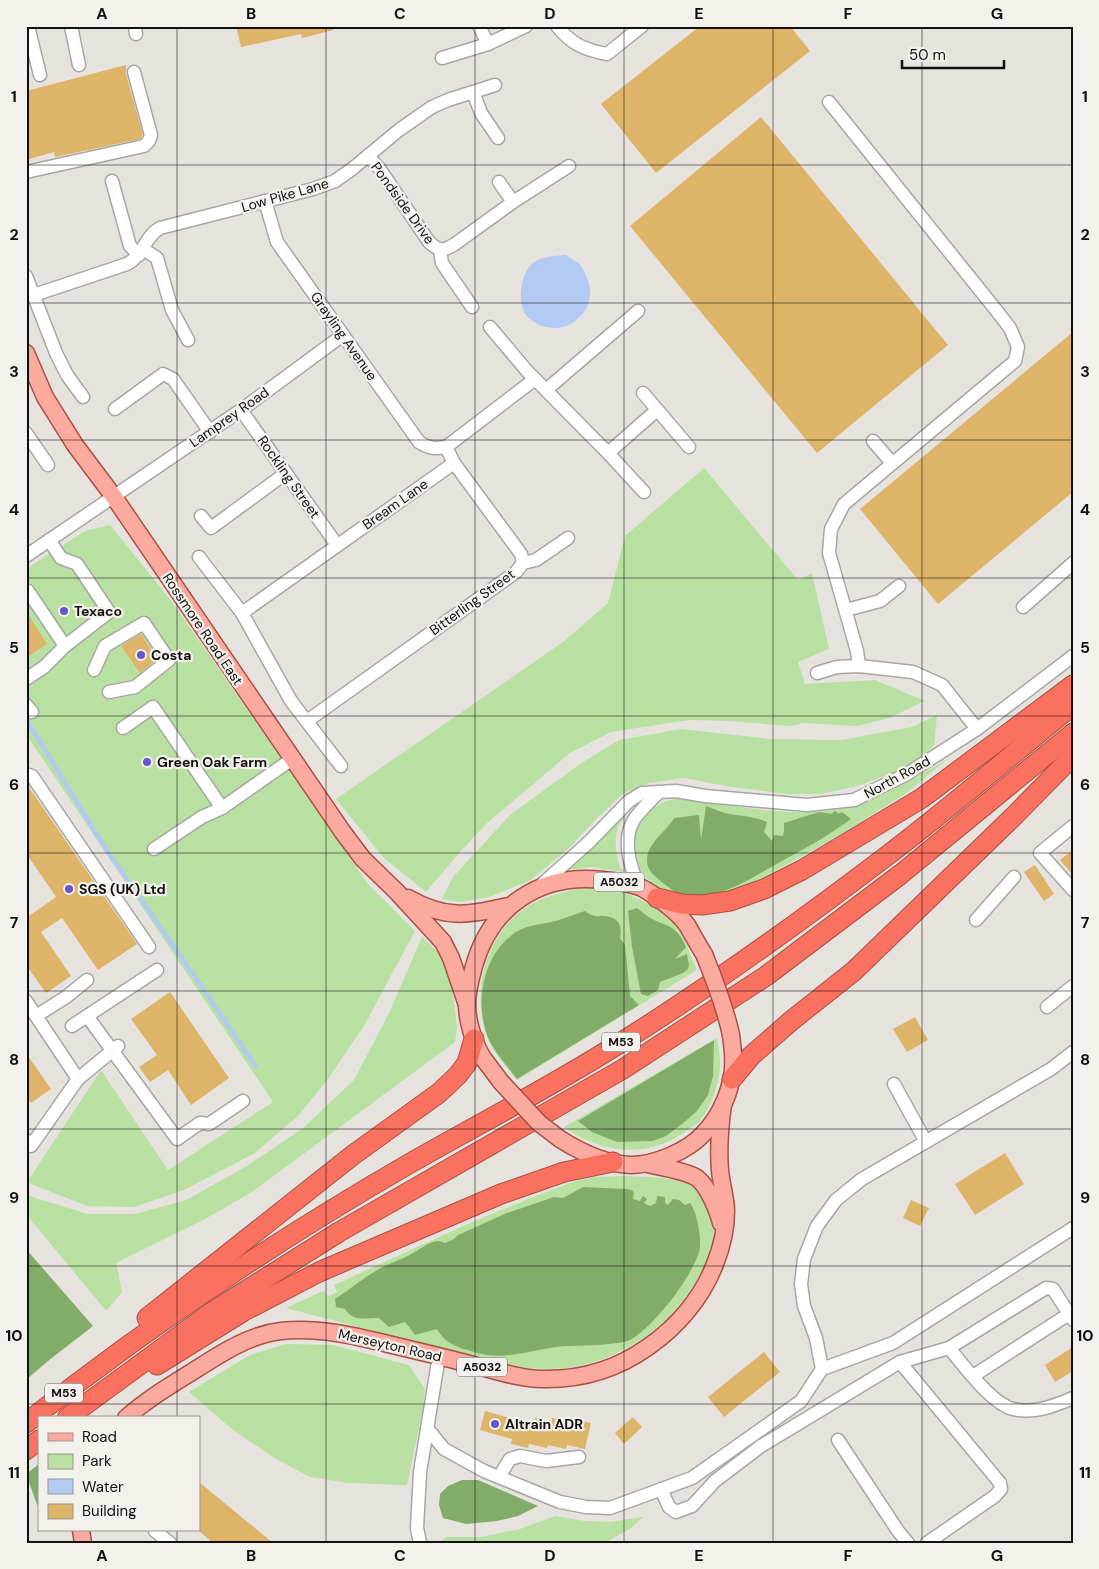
<svg xmlns="http://www.w3.org/2000/svg" width="1099" height="1569" font-family="'DM Sans',sans-serif">
	<rect width="100%" height="100%" fill="#e6e3df"/>
	<g fill="#b8e1a1">
		<path d="M704,468l94,112 14,-7 17,76 -31,13 7,22 70,-4 50,21 -36,17 -31,8 -54,-3 -14,3 -61,-5 -40,-1 -78,12 -41,21 -85,72 -25,27 -34,40 -42,-34 -48,-59 227,-157 45,-39 17,-67z"/>
		<path d="M110,525l63,78 195,281 47,47 -50,93 -37,55 -29,36 -44,38 -71,37 -50,17 -47,-1 -61,-24v-4l3,1 72,-109 67,100 105,-68 -247,-368v-165l59,-38z"/>
		<path d="M937,715l-3,31 -27,21 -49,19 -38,8h-34l-60,-8 -42,-8 -35,5 -25,10 -29,27 -25,27 -39,33 -42,17 -28,5 -19,-3 11,-22 57,-62 70,-51 39,-24 62,-11 89,10 71,1 71,-13z"/>
		<path d="M949,758c-14,12 -29,24 -44,36 -10,7 -22,13 -32,20 -36,23 -73,44 -111,64 -10,5 -39,20 -49,21 -10,1 -26,-4 -37,-5 -13,-2 -27,-11 -34,-22 -6,-12 -9,-28 -5,-40 6,-18 20,-30 38,-33 14,-3 30,3 45,5 34,5 70,11 105,7 48,-7 84,-29 124,-53z"/>
		<path d="M622,812l4,4c-2,3 -6,6 -7,10 -6,13 -3,34 4,46l-31,-5 -26,3z"/>
		<path d="M588,887l33,4 31,14 22,19 10,15 13,31 -180,110c-10,-13 -23,-26 -29,-41 -18,-45 -3,-105 39,-132 18,-12 40,-16 61,-20z"/>
		<path d="M422,937l19,18 12,38 4,35 -2,14 -203,150 -47,27 -89,44 6,29 -16,19 -80,-97v-19l62,19h47l51,-14 61,-34 56,-38 51,-48 36,-69z"/>
		<path d="M717,1038c1,7 3,15 3,23 1,18 -9,47 -21,61 -3,3 -9,6 -13,9 -37,28 -85,23 -122,-4z"/>
		<path d="M624,1176c20,1 53,0 71,12 9,5 11,15 15,25 1,3 3,7 4,11 4,33 -30,80 -54,101 -18,16 -43,30 -66,37 -29,9 -61,8 -91,3l-217,-57 37,-17 6,5 8,-4 -3,-7 138,-63 61,-25 45,-17 17,-3z"/>
		<path d="M286,1344l47,1 76,20 16,24 -3,25 -15,71 -60,-2 -37,-6 -32,-17 -44,-29 -45,-39 61,-37z"/>
		<path d="M555,1516l30,5 24,1 34,-5 -12,11 -26,15h-168l10,-6h34l39,-8z"/>
	</g>
	<g fill="#82ad68">
		<path d="M706,806c6,2 12,5 19,7 14,3 29,3 42,9l-3,10 8,9 2,-6 9,1 1,-5v-8l35,-11 13,2 2,-3 3,1 1,2 4,-2 9,7c-22,16 -45,29 -69,42 -28,15 -61,39 -96,35 -9,-1 -16,-8 -23,-13 -8,-7 -17,-12 -16,-24 1,-17 20,-28 27,-41l25,-3 2,25z"/>
		<path d="M637,908c5,4 11,9 17,12 17,7 24,8 32,27l-11,12 12,-5 2,11 -1,4 -5,4 -23,9 -2,8 -10,6 -7,-2 -9,-47 -4,-36z"/>
		<path d="M585,911c3,2 7,5 11,5 3,1 5,-1 8,0 14,1 19,9 16,22l5,7 5,51 9,9 -122,74c-9,-12 -20,-24 -27,-37 -17,-35 -8,-88 26,-110 11,-7 27,-8 40,-11 10,-3 19,-7 29,-10z"/>
		<path d="M714,1040l-1,36 -5,19 -11,16 -15,13 -16,12 -13,5 -36,1 -25,-10 -14,-11z"/>
		<path d="M583,1187l43,2 6,1 2,3 -1,6 7,2 3,-5 4,3 -3,4 6,3 6,-3 1,-7 8,1v6l3,2 5,-6 6,1 6,5 5,-2c7,9 11,33 10,44 -4,26 -47,81 -70,93 -10,5 -52,6 -65,6 -27,2 -56,14 -83,8 -6,-1 -13,-4 -19,-5 -12,-5 -19,-8 -26,-20l-22,6 -10,-13 -16,5 -10,-9c-13,0 -26,4 -34,-9l-9,-2 -1,-8c14,-9 27,-20 42,-29 12,-7 25,-10 36,-17 10,-5 20,-16 32,-10l9,-4 4,-4 49,-22 47,-16 9,1z"/>
		<path d="M26,1249l67,77 -45,35 -22,19z"/>
		<path d="M39,1464v46l-13,-36z"/>
		<path d="M462,1480h16l60,26 -20,10 -21,5 -31,3 -23,-6 -4,-13 1,-11 8,-8z"/>
	</g>
	<path fill="#b2c9f3" d="M566,255c4,3 12,7 15,11 5,7 10,21 9,29 -1,12 -6,18 -15,26 -13,11 -36,9 -48,-5 -11,-11 -6,-44 6,-53 9,-7 21,-7 33,-8z"/>
	<g fill="none" stroke-linecap="round" stroke-linejoin="round">
		<path stroke="#b2c9f3" stroke-width="4.5" d="M26,719l79,129 95,136 56,83"/>
	</g>
	<g fill="#deb468">
		<path d="M236,26h97v4l-31,8 -1,-4 -60,13z"/>
		<path d="M700,26h90l20,25 -154,122 -55,-69z"/>
		<path d="M126,65v9l17,61 -3,4 -85,18 -1,-5 -28,8v-69z"/>
		<path d="M761,117l187,228 -131,108 -187,-227z"/>
		<path d="M1073,332v160l-135,112 -78,-95z"/>
		<path d="M26,611l21,33 -21,14z"/>
		<path d="M141,634l16,25 -17,14 -19,-27z"/>
		<path d="M26,783l111,161 -39,26 -36,-52 -21,14 30,44 -25,17 -20,-28v-47l30,-21 -30,-44z"/>
		<path d="M1073,850v25l-13,-15z"/>
		<path d="M1035,865l19,29 -10,7 -20,-29z"/>
		<path d="M170,992l59,86 -38,27 -23,-35 -18,12 -11,-15 18,-12 -26,-36z"/>
		<path d="M915,1017l13,23 -21,12 -14,-23z"/>
		<path d="M26,1053l25,36 -20,14 -5,-6z"/>
		<path d="M1005,1153l19,31 -49,31 -20,-31z"/>
		<path d="M911,1200l18,8 -9,18 -17,-8z"/>
		<path d="M1073,1347v24l-18,11 -10,-17z"/>
		<path d="M764,1352l16,20 -56,45 -16,-20z"/>
		<path d="M485,1411l32,9v-2l17,4 1,-4 17,4v-4l18,5 1,-5 20,5 -6,26 -18,-4 -1,4 -18,-4 -1,3 -18,-4 -1,4 -17,-4 1,-5 -32,-9z"/>
		<path d="M633,1417l9,10 -18,17 -9,-11z"/>
		<path d="M199,1482l74,61h-60l-14,-12z"/>
	</g>
	<g fill="none" stroke-linecap="round" stroke-linejoin="round">
		<g stroke="#a8a6a2" stroke-width="15">
			<g id="minor">
				<path d="M28,26l12,49"/>
				<path d="M71,26l8,39"/>
				<path d="M135,26l1,8"/>
				<path d="M479,26l9,18"/>
				<path d="M557,26c14,18 28,24 50,28l35,-28"/>
				<path d="M442,58l46,-14 38,-18"/>
				<path d="M473,92l8,21 17,25"/>
				<path d="M829,102l167,208 14,18 8,19 -3,14 -171,143 -13,25 -2,24 28,98 2,15"/>
				<path d="M368,156l11,12 50,74c11,10 14,9 26,2l58,-42 56,-36"/>
				<path d="M26,172l118,-26 5,-5 2,-6 -17,-63"/>
				<path d="M112,181l18,65 9,9"/>
				<path d="M499,182l14,20"/>
				<path d="M265,201l12,41 142,200c9,6 16,7 27,5l89,-68"/>
				<path d="M143,249l14,9 15,52 16,30"/>
				<path d="M440,250l2,13 30,44"/>
				<path d="M26,276l30,77 11,22 16,22"/>
				<path d="M34,295l93,-31c18,-10 17,-27 33,-36l153,-39 22,-8 17,-12 47,-39 33,-23 16,-7 47,-15"/>
				<path d="M490,327l37,44 81,82 36,39"/>
				<path d="M546,390l92,-79"/>
				<path d="M643,393l46,54"/>
				<path d="M115,409l48,-35 10,5 37,53"/>
				<path d="M241,410l96,135"/>
				<path d="M26,433l22,32"/>
				<path d="M873,441l19,22"/>
				<path d="M608,453l49,-43"/>
				<path d="M201,516l10,12 75,-55"/>
				<path d="M26,556l215,-146 102,-75"/>
				<path d="M199,557l43,56 49,88 50,65"/>
				<path d="M523,563l13,-3 32,-22"/>
				<path d="M28,591l37,55"/>
				<path d="M1023,607l50,-44"/>
				<path d="M846,610l34,-9 19,-15"/>
				<path d="M242,613l212,-150"/>
				<path d="M94,670l11,-24 39,-23 25,37 -34,27 -26,5"/>
				<path d="M817,673l20,-6 22,-1 54,6 29,13 35,44"/>
				<path d="M26,679l18,-12 21,-21 44,-34 -32,-48 -16,-6 -12,-18"/>
				<path d="M26,705l6,7"/>
				<path d="M307,721l209,-149 7,-9 -2,-9 -67,-91 -8,-16"/>
				<path d="M123,728l30,-21 69,101 70,-49"/>
				<path d="M26,774l6,2 117,171"/>
				<path d="M1073,826l-33,27 33,37"/>
				<path d="M154,849l48,-32 20,-9"/>
				<path d="M540,886l48,-43 41,-42 13,-8 34,-2 29,5 102,9 47,-5 53,-26 70,-45 96,-73"/>
				<path d="M639,887c-9,-21 -18,-48 -4,-69 7,-9 16,-18 24,-26"/>
				<path d="M976,920l38,-43"/>
				<path d="M157,970l-70,46 90,123 23,-16 9,1 34,-23"/>
				<path d="M26,1001l52,78"/>
				<path d="M1047,1007l26,-21"/>
				<path d="M36,1016l30,-19 21,-17"/>
				<path d="M72,1026l15,-10"/>
				<path d="M894,1084l32,58"/>
				<path d="M26,1140l5,6 47,-67 40,-33"/>
				<path d="M949,1348c14,17 43,56 64,61 21,5 41,-3 60,-11"/>
				<path d="M900,1362l100,121 1,6 -6,7 -68,47"/>
				<path d="M822,1369l71,-26 180,-115"/>
				<path d="M973,1376l96,-62"/>
				<path d="M427,1428l17,21 40,22 76,31 26,5 24,1 82,-30 109,-77 21,-32 -6,-31 -12,-32 -3,-22 3,-25 13,-33 19,-26 26,-21 189,-110 22,-17"/>
				<path d="M838,1440l60,91 10,12"/>
				<path d="M499,1477l11,-18 10,-3 26,5 33,-4"/>
				<path d="M661,1489l8,18 7,5 16,-6 23,-25 46,-35 139,-84 49,-14 97,-60 7,1 20,31"/>
				<path d="M155,1531l15,12"/>
				<path d="M420,1543l-3,-15 3,-56 19,-116"/>
			</g>
		</g>
		<g stroke="#a95043" stroke-width="19">
			<g id="major">
				<path d="M26,353l19,44 30,48 39,52 228,334 21,28 34,33 46,50 8,16 16,47"/>
				<path d="M408,898c39,22 59,17 101,8"/>
				<path d="M501,1082c-6,-8 -12,-16 -18,-24 -9,-14 -16,-37 -16,-54 0,-13 4,-26 7,-38 17,-60 66,-93 129,-86 11,1 26,3 37,7 14,7 38,25 47,38 6,10 11,20 17,29"/>
				<path d="M560,1139c22,14 45,25 71,26 23,0 57,-14 72,-31 14,-14 24,-34 28,-53 4,-15 2,-31 0,-46"/>
				<path d="M648,1164c12,3 39,7 49,14 11,8 21,33 24,45"/>
				<path d="M126,1418c19,-17 40,-30 61,-43 29,-18 59,-40 94,-44 38,-4 74,5 111,14 30,7 59,14 89,22 20,5 41,12 61,12 39,1 75,-10 106,-32 29,-20 54,-49 67,-83 6,-15 11,-36 11,-53 0,-13 -5,-27 -6,-41 -2,-22 0,-44 3,-66"/>
				<path d="M81,1530l2,13"/>
			</g>
		</g>
		<g stroke="#a95043" stroke-width="21">
			<g id="highway">
				<path d="M657,898l25,6 20,1 28,-4 34,-12 38,-19 120,-72 151,-113"/>
				<path d="M732,1079l19,-23 40,-35 63,-50 160,-155 59,-60"/>
				<path d="M147,1318l206,-163 86,-62 19,-18 9,-12 7,-24"/>
				<path d="M157,1365l87,-54 75,-39 182,-78 63,-22 49,-10"/>
				<path d="M67,1418l145,-106 127,-80 284,-163 143,-93 135,-102 172,-141"/>
				<path d="M26,1423c120,-95 248,-181 381,-258 68,-39 138,-75 205,-117 94,-58 184,-123 272,-190 65,-49 126,-102 189,-153"/>
				<path d="M26,1450l13,-10"/>
			</g>
		</g>
		<use href="#minor" stroke="#fff" stroke-width="12"/>
		<use href="#major" stroke="#fcaa9f" stroke-width="16"/>
		<use href="#highway" stroke="#fa725f" stroke-width="19"/>
		<g stroke="#a95043" stroke-width="19" stroke-linecap="butt">
			<g id="major-bridge">
				<path d="M704,954c11,27 21,53 27,81"/>
				<path d="M501,1082l38,41 21,16"/>
			</g>
		</g>
		<use href="#major-bridge" stroke="#fcaa9f" stroke-width="16"/>
	</g>
	<path fill="none" stroke="#121110" stroke-width="1" stroke-opacity="0.55" d="M177,26v1392M326,26v1517M475,26v1517M624,26v1517M773,26v1517M922,26v1517M26,165h1047M26,303h1047M26,440h1047M26,578h1047M26,716h1047M26,853h1047M26,991h1047M26,1129h1047M26,1266h1047M26,1404h1047M177,1530v13"/>
	<g fill="#6755ce" stroke="#f3f1ec" stroke-width="2">
		<circle cx="64" cy="611" r="5"/>
		<circle cx="141" cy="655" r="5"/>
		<circle cx="147" cy="762" r="5"/>
		<circle cx="69" cy="889" r="5"/>
		<circle cx="495" cy="1424" r="5"/>
	</g>
	<g text-anchor="middle" stroke-width="4.5" stroke-linejoin="round" paint-order="stroke">
		<g fill="#f3f1ec" stroke="#565452" stroke-width="1">
			<rect x="594" y="872.5" width="50" height="19" rx="4"/>
			<rect x="602" y="1032.5" width="38" height="19" rx="4"/>
			<rect x="457" y="1357.5" width="50" height="19" rx="4"/>
			<rect x="45" y="1383.5" width="38" height="19" rx="4"/>
		</g>
		<g font-size="12" font-weight="bold" fill="#121110">
			<text x="619" y="886">A5032</text>
			<text x="621" y="1046">M53</text>
			<text x="482" y="1371">A5032</text>
			<text x="64" y="1397">M53</text>
		</g>
		<g font-size="14" fill="#121110" stroke="#f3f1ec">
			<text transform="translate(285 195) rotate(-16)" y="5">Low Pike Lane</text>
			<text transform="translate(403 203) rotate(54)" y="5">Pondside Drive</text>
			<text transform="translate(344 336) rotate(55)" y="5">Grayling Avenue</text>
			<text transform="translate(229 417) rotate(-35)" y="5">Lamprey Road</text>
			<text transform="translate(289 477) rotate(55)" y="5">Rockling Street</text>
			<text transform="translate(395 504) rotate(-35)" y="5">Bream Lane</text>
			<text transform="translate(472 602) rotate(-36)" y="5">Bitterling Street</text>
			<text transform="translate(203 629) rotate(56)" y="5">Rossmore Road East</text>
			<text transform="translate(897 777) rotate(-29)" y="5">North Road</text>
			<text transform="translate(390 1345) rotate(13)" y="5">Merseyton Road</text>
		</g>
		<g font-size="14" font-weight="bold" fill="#121110" stroke="#f3f1ec" text-anchor="start">
			<text x="74" y="616">Texaco</text>
			<text x="151" y="660">Costa</text>
			<text x="157" y="767">Green Oak Farm</text>
			<text x="79" y="894">SGS (UK) Ltd</text>
			<text x="505" y="1429">Altrain ADR</text>
		</g>
	</g>
	<rect width="1099" height="1569" fill="none" stroke="#f3f1ec" stroke-width="55"/>
	<rect x="38" y="1416" width="162" height="115" fill="#f3f1ec" stroke="#999794"/>
	<rect x="48" y="1433" width="25" height="8" fill="#fcaa9f" stroke="#999794"/>
	<text x="82" y="1442" font-size="15" fill="#121110">Road</text>
	<rect x="48" y="1454" width="25" height="15" fill="#b8e1a1" stroke="#999794"/>
	<text x="82" y="1466" font-size="15" fill="#121110">Park</text>
	<rect x="48" y="1479" width="25" height="15" fill="#b2c9f3" stroke="#999794"/>
	<text x="82" y="1492" font-size="15" fill="#121110">Water</text>
	<rect x="48" y="1504" width="25" height="15" fill="#deb468" stroke="#999794"/>
	<text x="82" y="1516" font-size="15" fill="#121110">Building</text>
	<path d="M902 60v8h102v-8" fill="none" stroke="#121110" stroke-width="2.5"/>
	<text x="909" y="60" font-size="15" fill="#121110" stroke="#f3f1ec" stroke-width="4" paint-order="stroke">50 m</text>
	<rect x="28" y="28" width="1044" height="1514" fill="none" stroke="#121110" stroke-width="2"/>
	<g font-size="16" text-anchor="middle" font-weight="bold" fill="#121110">
		<text x="102" y="19">A</text>
		<text x="251" y="19">B</text>
		<text x="400" y="19">C</text>
		<text x="550" y="19">D</text>
		<text x="699" y="19">E</text>
		<text x="848" y="19">F</text>
		<text x="997" y="19">G</text>
		<text x="14" y="102">1</text>
		<text x="1085" y="102">1</text>
		<text x="14" y="240">2</text>
		<text x="1085" y="240">2</text>
		<text x="14" y="377">3</text>
		<text x="1085" y="377">3</text>
		<text x="14" y="515">4</text>
		<text x="1085" y="515">4</text>
		<text x="14" y="653">5</text>
		<text x="1085" y="653">5</text>
		<text x="14" y="790">6</text>
		<text x="1085" y="790">6</text>
		<text x="14" y="928">7</text>
		<text x="1085" y="928">7</text>
		<text x="14" y="1065">8</text>
		<text x="1085" y="1065">8</text>
		<text x="14" y="1203">9</text>
		<text x="1085" y="1203">9</text>
		<text x="14" y="1341">10</text>
		<text x="1085" y="1341">10</text>
		<text x="14" y="1478">11</text>
		<text x="1085" y="1478">11</text>
		<text x="102" y="1561">A</text>
		<text x="251" y="1561">B</text>
		<text x="400" y="1561">C</text>
		<text x="550" y="1561">D</text>
		<text x="699" y="1561">E</text>
		<text x="848" y="1561">F</text>
		<text x="997" y="1561">G</text>
	</g>
</svg>
